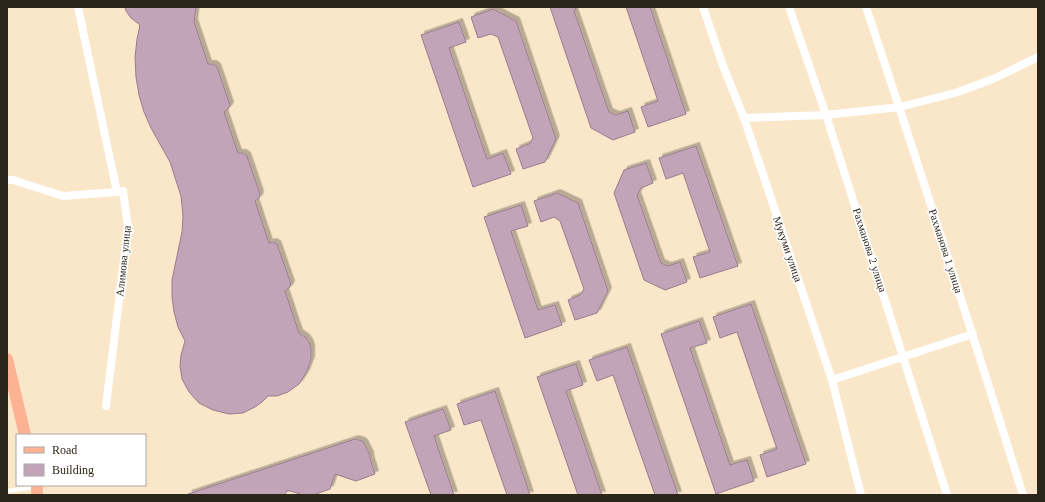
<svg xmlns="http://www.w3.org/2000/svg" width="1045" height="502" font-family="Georgia,serif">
	<defs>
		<filter id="shadow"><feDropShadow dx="3.5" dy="-3.5" stdDeviation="0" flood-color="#0004"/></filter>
	</defs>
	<rect width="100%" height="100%" fill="#fae6c8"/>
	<g fill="#c2a4b8" stroke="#997c8f" filter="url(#shadow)">
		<path d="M125,7h71l-2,15 14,42h5l4,3 13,38 -2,4 -4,3 14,41h5l4,3 13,38 -1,4 -4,3 14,42 4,-1 4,2 14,40 -2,4 -4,3 14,42 6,4 4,5 2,6v12l-5,13 -7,11 -11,8 -11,4h-9l-6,6 -7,5 -12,6 -14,1 -16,-4 -14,-7 -10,-11 -7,-13 -2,-13 1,-11 4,-14 -7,-14 -4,-15 -2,-15v-17l10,-48 1,-16 -2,-20 -11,-34 -19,-34 -7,-16 -5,-17 -3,-18 -1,-20 2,-18 3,-14 -9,-7 -5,-7z"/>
		<path d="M550,7h27l-3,4 35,101 7,3 12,-4 7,21 -22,8 -22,-12z"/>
		<path d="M626,7h24l36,107 -38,13 -7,-20 17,-6z"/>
		<path d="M493,9l23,12 40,118 -11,23 -22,7 -7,-20 13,-5 4,-6 -35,-101 -7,-3 -13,4 -7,-21z"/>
		<path d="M459,22l7,20 -17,6 38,111 16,-6 8,21 -38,13 -52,-152z"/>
		<path d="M696,146l42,120 -38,12 -7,-21 17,-5 -27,-79 -17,6 -7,-21z"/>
		<path d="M646,163l7,20 -12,5 -4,7 24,68 7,3 12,-4 7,20 -22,8 -21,-10 -30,-87 10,-23z"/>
		<path d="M557,193l21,10 30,88 -11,22 -22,7 -7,-20 12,-5 4,-6 -24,-68 -6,-4 -13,5 -7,-21z"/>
		<path d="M521,205l7,21 -17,5 27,79 17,-5 7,20 -37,13 -41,-121z"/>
		<path d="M751,304l55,160 -39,13 -7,-22 17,-6 -40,-117 -17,6 -7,-21z"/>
		<path d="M699,321l8,22 -17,5 40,117 17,-5 7,21 -38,13 -55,-160z"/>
		<path d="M627,347l51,148h-23l-42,-120 -16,6 -8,-21z"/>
		<path d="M576,364l7,21 -17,6 36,104h-24l-41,-118z"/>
		<path d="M495,391l35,104h-23l-26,-75 -17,5 -7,-21z"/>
		<path d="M443,409l8,21 -17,6 20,59h-23l-26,-73z"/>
		<path d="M355,439l7,2 2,2 6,12v3l5,16 -19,7 -21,-7 -5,15 -17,6h-10l-16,-5 -2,5h-96l-1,-1z"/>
	</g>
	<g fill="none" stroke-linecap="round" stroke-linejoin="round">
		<path stroke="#fff" stroke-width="4" d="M7,491l29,-4"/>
		<g stroke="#fff" stroke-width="8">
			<path d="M78,7l39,185 6,-1 5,36 -22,179"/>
			<path d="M703,7l20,59 21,52 88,262 29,115"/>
			<path d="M789,7l37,108 121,380"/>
			<path d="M866,7c54,162 106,325 157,488"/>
			<path d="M744,118l82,-3 74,-8 58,-15 35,-13 45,-22"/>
			<path d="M7,180h6l50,16 54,-4"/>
			<path d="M832,380l141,-46"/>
		</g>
		<g stroke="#fdb294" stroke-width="12">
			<path d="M7,359l18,76"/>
			<path d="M37,495v-10"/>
		</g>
	</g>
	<g text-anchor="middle" stroke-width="3.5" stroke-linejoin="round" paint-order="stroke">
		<g font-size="11" fill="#2c2519" stroke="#fff">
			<text transform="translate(788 249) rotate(71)" y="4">Мукуми улица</text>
			<text transform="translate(870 250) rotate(72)" y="4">Рахманова 2 улица</text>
			<text transform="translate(946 251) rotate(72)" y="4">Рахманова 1 улица</text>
			<text transform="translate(123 261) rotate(-84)" y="4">Алимова улица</text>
		</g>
	</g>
	<rect width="1045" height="502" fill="none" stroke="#2c2519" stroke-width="16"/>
	<rect x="16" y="434" width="130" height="52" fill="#ffffff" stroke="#aba8a3"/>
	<rect x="24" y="447" width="20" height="6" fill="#fdb294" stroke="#aba8a3"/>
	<text x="52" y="454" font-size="12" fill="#2c2519">Road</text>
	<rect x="24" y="464" width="20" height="12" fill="#c2a4b8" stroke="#aba8a3"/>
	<text x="52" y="474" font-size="12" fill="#2c2519">Building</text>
</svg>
